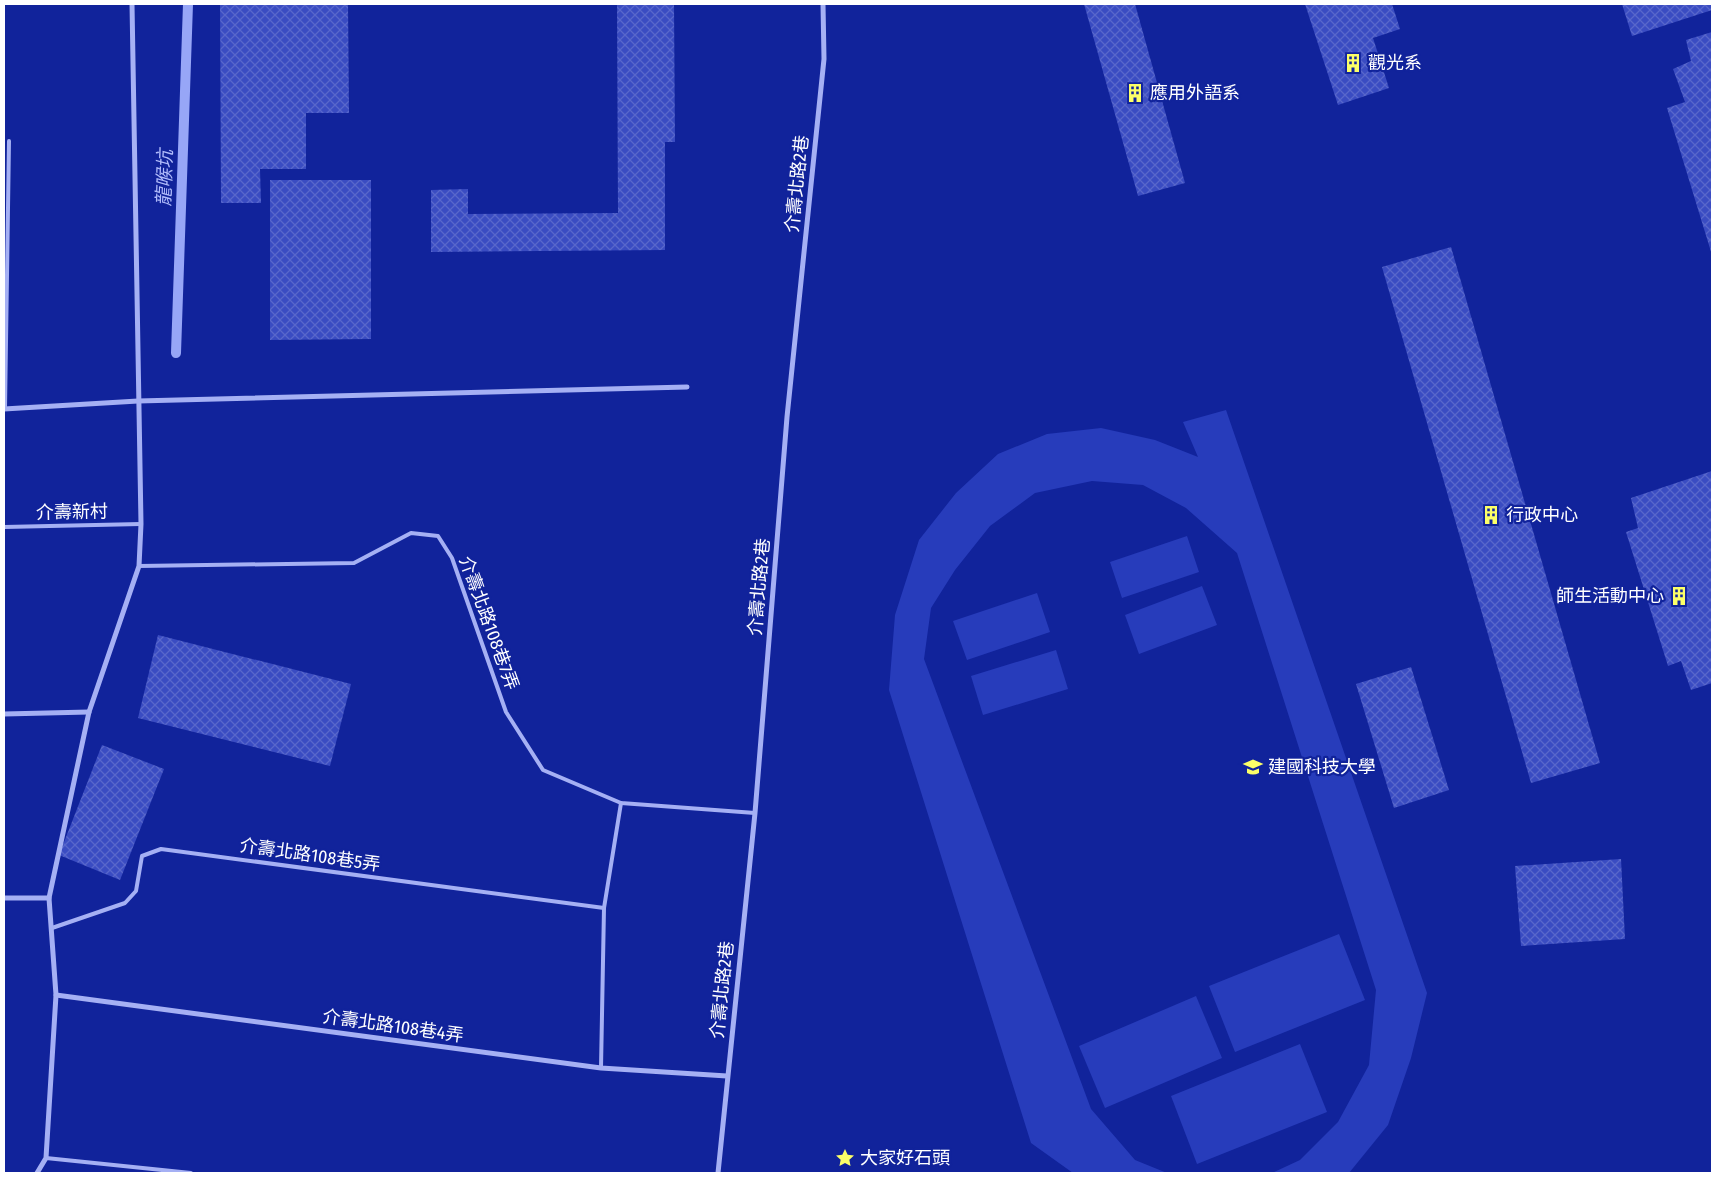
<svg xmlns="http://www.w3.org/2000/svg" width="1716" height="1177" font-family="'Fira Sans Condensed','Noto Sans TC',sans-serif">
	<defs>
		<pattern id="building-cross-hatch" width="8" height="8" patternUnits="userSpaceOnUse" patternTransform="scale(1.25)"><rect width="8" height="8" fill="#3a4cc2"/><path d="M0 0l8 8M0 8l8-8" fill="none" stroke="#5867cb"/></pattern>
	</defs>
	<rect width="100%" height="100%" fill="#11239b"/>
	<g fill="#273cbb">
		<path d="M1226,410l201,583 -16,65 -23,67 -39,48h-77l28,-13 38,-38 31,-57 7,-75 -139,-437 -51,-45 -43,-23 -51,-4 -57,12 -45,33 -35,44 -24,38 -7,51 167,450 44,51 32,13h-94l-42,-30 -142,-453 6,-75 24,-75 37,-47 42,-39 49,-20 54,-6 54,12 43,17 -15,-35z"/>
		<path d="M1187,536l12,36 -77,26 -12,-36z"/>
		<path d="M1202,586l15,39 -78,29 -14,-39z"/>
		<path d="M1037,593l13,39 -83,28 -14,-39z"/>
		<path d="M1056,650l12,39 -85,26 -12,-39z"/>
		<path d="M1339,934l26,66 -130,52 -26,-66z"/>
		<path d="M1196,996l26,62 -117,50 -26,-62z"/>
		<path d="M1300,1044l27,68 -130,52 -26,-68z"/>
	</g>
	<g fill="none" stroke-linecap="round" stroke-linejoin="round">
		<path stroke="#97a6f7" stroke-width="10" d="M176,353l12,-349"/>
	</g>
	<g fill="url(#building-cross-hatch)">
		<path d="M220,4h128l1,109h-43v56h-46l1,34h-40z"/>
		<path d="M617,4h57l1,138h-10v108l-234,2v-62l37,-1v25l150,-1z"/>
		<path d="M1084,4h51l50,179 -47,13z"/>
		<path d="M1305,4h87l8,25 -27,9 16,50 -51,17z"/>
		<path d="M1622,4h90v6l-80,26z"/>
		<path d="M1712,32v223l-45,-147 18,-6 -12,-33 18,-8 -5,-21z"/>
		<path d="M270,180h101v159l-101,1z"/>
		<path d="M1451,247l149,516 -69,20 -149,-516z"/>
		<path d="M1712,471v212l-21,7 -10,-29 -13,5 -42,-134 12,-4 -7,-30z"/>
		<path d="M158,635l193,49 -21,82 -192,-48z"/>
		<path d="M1411,667l38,123 -55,18 -38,-124z"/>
		<path d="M102,745l62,24 -44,111 -61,-25z"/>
		<path d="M1621,859l4,80 -104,7 -6,-80z"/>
	</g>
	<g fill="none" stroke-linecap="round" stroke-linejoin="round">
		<g stroke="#a5b0f4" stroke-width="4">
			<path d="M5,409l4,-268"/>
			<path d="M4,527l137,-3"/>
			<path d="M139,566l215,-3 57,-30 27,3 14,22 54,154 37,58 78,33 134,10"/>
			<path d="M52,928l73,-25 11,-12 6,-35 19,-7 443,59"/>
			<path d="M601,1068l3,-160 17,-105"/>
			<path d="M46,1158l145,15"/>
		</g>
		<g stroke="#a5b0f4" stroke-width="5">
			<path d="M4,409l134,-8 549,-14"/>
			<path d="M4,714l85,-2"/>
			<path d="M4,898h45"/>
			<path d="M56,995l545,73 126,8"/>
			<path d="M37,1173l9,-15 10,-163 -7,-97 40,-186 50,-146 2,-42 -9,-520"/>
			<path d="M718,1173l37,-360 32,-396 37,-358 -1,-55"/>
		</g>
	</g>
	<defs>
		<g id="building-bare" transform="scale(1.5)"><path d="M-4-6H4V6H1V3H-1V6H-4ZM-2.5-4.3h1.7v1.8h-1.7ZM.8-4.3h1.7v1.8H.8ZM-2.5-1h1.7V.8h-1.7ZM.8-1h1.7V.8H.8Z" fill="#fcff68" stroke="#11239b" stroke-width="2.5" paint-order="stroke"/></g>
		<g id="university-bare" transform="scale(1.5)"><path d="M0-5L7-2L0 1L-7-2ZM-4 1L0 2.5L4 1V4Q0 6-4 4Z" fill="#fcff68" stroke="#11239b" stroke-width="2.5" paint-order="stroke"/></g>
		<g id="sight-bare" transform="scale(1.5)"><path d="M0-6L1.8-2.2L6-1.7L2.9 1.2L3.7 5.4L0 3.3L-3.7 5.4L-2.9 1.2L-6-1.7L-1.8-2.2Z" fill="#fcff68" stroke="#11239b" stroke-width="2.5" paint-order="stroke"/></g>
	</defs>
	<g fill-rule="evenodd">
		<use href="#building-bare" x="1353" y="63"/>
		<use href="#building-bare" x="1135" y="93"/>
		<use href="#building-bare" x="1491" y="515"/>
		<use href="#building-bare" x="1679" y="596"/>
		<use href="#university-bare" x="1253" y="767"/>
		<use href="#sight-bare" x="845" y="1158"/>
	</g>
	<g text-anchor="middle" stroke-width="4.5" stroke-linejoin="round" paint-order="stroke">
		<g font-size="18" fill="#fff" stroke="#11239b" text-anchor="start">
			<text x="1368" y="69">觀光系</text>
			<text x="1150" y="99">應用外語系</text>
			<text x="1506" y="521">行政中心</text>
			<text x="1664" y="602" text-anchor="end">師生活動中心</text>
			<text x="1268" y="773">建國科技大學</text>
			<text x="860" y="1164">大家好石頭</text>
		</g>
		<g font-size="18" fill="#fff" stroke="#11239b">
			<text transform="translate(797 184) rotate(-84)" y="6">介壽北路2巷</text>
			<text transform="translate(72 512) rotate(-1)" y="6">介壽新村</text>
			<text transform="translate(759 587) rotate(-85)" y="6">介壽北路2巷</text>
			<text transform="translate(489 623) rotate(70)" y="6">介壽北路108巷7弄</text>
			<text transform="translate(310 855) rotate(8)" y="6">介壽北路108巷5弄</text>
			<text transform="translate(722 990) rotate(-84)" y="6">介壽北路2巷</text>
			<text transform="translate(393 1026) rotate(8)" y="6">介壽北路108巷4弄</text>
		</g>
		<g font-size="19" font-style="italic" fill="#b1bcfb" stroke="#11239b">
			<text transform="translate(164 178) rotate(-88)" y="7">龍喉坑</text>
		</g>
	</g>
	<rect width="1716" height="1177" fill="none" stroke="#ffffff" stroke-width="10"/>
</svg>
